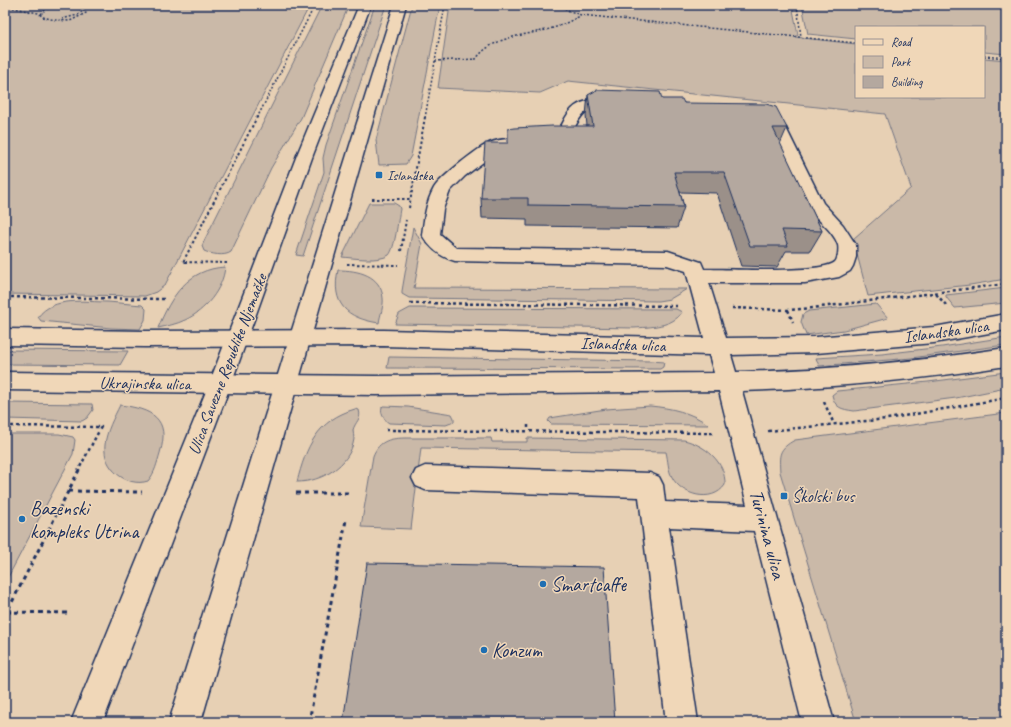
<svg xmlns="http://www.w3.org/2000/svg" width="1011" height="727" font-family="Caveat,sans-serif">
	<rect width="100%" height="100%" fill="#e7d0b4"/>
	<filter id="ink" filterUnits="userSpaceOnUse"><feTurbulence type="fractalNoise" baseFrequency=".025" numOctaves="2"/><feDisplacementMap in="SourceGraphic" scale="8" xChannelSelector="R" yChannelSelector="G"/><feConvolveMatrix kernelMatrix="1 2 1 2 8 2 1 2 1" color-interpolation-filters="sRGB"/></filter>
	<g filter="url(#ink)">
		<g fill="#cab9a8" stroke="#727483">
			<path d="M5,5h305l-145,280 -9,7 -11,4 -140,-2z"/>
			<path d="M322,5h27l-48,113 -30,50 -40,84c-7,5 -20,2 -27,-1l-2,-5 3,-7z"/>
			<path d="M375,5h11l-83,251 -7,-1 28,-83 -1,-14 3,-13z"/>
			<path d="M412,5h28l-29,151 -5,8 -27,1 -3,-25z"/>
			<path d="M450,5h342l6,30 -3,2 61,7v53h128v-39l22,2v219l-36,6 -102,11 -15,-57 58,-51 -26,-74 -317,-33 -28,12 -102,-5z"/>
			<path d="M802,5h204v49l-22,-2v-25h-128v12l-48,-5z"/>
			<path d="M369,203h25l5,3 1,3c-2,10 -5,40 -11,46 -9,7 -36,3 -47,2z"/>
			<path d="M413,227l9,17 -8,44 273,1 -17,10 -12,2 -249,-3 -7,-4v-3z"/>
			<path d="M225,267c-2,22 -20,44 -40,53 -8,4 -18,6 -27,8 13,-32 30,-59 67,-61z"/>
			<path d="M338,270c20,0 43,5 45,28 1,8 -3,17 -4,25 -33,-5 -48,-19 -41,-53z"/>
			<path d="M1006,288v15l-51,5 -9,-11v-2z"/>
			<path d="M108,302l34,3 4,4 -1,11 -5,9 -29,-1 -70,-7 -3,-4c15,-21 47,-15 70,-15z"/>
			<path d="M876,304l12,14 -44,12 -38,5 -5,-13 2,-8 6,-3z"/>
			<path d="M410,308l266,1 6,3c-9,15 -32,15 -48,16l-239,-4 4,-10z"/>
			<path d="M1006,337v8h-1l-94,13 -92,8 -3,-8 66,-4 60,-7z"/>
			<path d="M5,350l123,1 -8,14 -115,-1z"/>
			<path d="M389,357l263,4 12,1 -1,5 -3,2 -273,-1z"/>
			<path d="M1006,372v16l-50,10 -102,13c-13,-2 -19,-3 -22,-16l5,-4 91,-9z"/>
			<path d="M5,403l87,1 1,6 -6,8 -5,3 -77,-2z"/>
			<path d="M120,405c31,4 51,13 40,48 -3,10 -5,20 -12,28 -21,7 -46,-13 -43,-36 1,-13 9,-28 15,-40z"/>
			<path d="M383,406l25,1 44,7 2,4v4l-8,3 -57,-2c-5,-3 -9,-10 -7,-16z"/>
			<path d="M650,406c21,2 41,6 59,19l-158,-1 -3,-3 2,-3 56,-9z"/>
			<path d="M355,409l4,1c3,9 -4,12 -6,20 0,3 1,6 1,9 -4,27 -33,43 -57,43 9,-35 20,-62 58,-73z"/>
			<path d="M1006,413v309h-150l-76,-250c-1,-17 -2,-23 15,-32z"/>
			<path d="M5,434h54l14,3 2,3 -2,14 -68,129z"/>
			<path d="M407,438h84l1,4h35v-4l157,2c21,5 42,22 41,45 -13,19 -44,10 -53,-8 -4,-7 -4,-17 -6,-25l-245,-4 -10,81 -50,-2 12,-71c6,-16 18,-18 34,-18z"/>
		</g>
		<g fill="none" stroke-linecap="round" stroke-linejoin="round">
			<g stroke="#1b2f5e" stroke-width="3">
				<g id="minor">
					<path d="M595,100l27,1 2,3 -2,3c-10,3 -25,-3 -34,3 -15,10 -10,26 -33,32 -6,2 -10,3 -15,1l-3,-3c4,-6 14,-5 20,-10 5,-3 6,-8 9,-13 7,-12 16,-16 29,-17z"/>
					<path d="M763,115l16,5 7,8 37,75 20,22 13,20v12l-3,9 -3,5 -11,6 -34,6h-96l17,55 90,-1 118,-10 72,-13v16l-72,13 -118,10 -85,2 5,17c91,-2 180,-10 270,-24v18c-88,14 -176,22 -264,25l92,331h-32l-48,-191 -85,-4 29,195h-32l-27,-225 -214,-7 -9,-4 -4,-8 4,-8 9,-4 225,7 9,4 4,8 2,17 82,3 -28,-114 -343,4 -371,-5v-18l371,4 338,-3 -5,-18 -325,-9 -239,1 -140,-2v-16l140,2 239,-1 320,8 -18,-67 -19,-6 -212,-4c-15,-4 -25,-13 -33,-26 2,-16 4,-33 12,-47 7,-11 44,-40 55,-45 8,-3 19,-5 28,-3l2,3 -2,3 -18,4 -34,26 -15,15 -7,18 -3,25 16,14 212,3 33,11 3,7c23,0 117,5 131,-7 3,-3 4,-13 3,-17 -5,-16 -23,-25 -30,-39 -14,-24 -25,-51 -37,-77 -4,-5 -12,-4 -15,-10l2,-3z"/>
				</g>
			</g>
			<g stroke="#1b2f5e" stroke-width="3">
				<g id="major">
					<path d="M359,5h12l-58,150 -82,229 -128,338h-32l138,-338 88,-229z"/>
					<path d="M394,5h12l-205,717h-32z"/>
				</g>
			</g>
			<g stroke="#1b2f5e" stroke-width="1.5" stroke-dasharray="2 2" stroke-linecap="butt">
				<path d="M562,5l5,5 14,5 275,28"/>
				<path d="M797,5l4,32"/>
				<path d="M5,6l33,7 5,4 12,3 15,1 16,-8 -12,-8"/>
				<path d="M9,6l16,-1"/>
				<path d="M41,14l4,-4 11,-5"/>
				<path d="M62,19l16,-4 8,-7v-3"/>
				<path d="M984,56l22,2"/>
				<path d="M435,61l41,-2c16,-22 45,-23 70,-29 12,-3 23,-8 34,-14"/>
				<path d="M257,118l58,-113"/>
				<path d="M425,118l20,-113"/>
			</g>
			<g stroke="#1b2f5e" stroke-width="2" stroke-dasharray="2.5 2.5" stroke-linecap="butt">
				<path d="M372,199h38"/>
				<path d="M409,208l16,-91"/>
				<path d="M401,251l5,-31"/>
				<path d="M227,263l-44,-1 74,-145"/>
				<path d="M347,264l51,1"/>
			</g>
			<g stroke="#1b2f5e" stroke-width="2.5" stroke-dasharray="3 3" stroke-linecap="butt">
				<path d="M936,294l10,11"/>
				<path d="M5,297l159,2"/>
				<path d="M410,303l269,3"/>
				<path d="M732,308l56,2 24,-2 194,-24"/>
				<path d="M788,310l5,12"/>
				<path d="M824,402l10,22"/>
				<path d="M528,425v6"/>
				<path d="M5,426l96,1 -22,42"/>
				<path d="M386,430l327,3"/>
				<path d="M768,431l119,-12 119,-21"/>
			</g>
			<g stroke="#1b2f5e" stroke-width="3" stroke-dasharray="4 4" stroke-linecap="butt">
				<path d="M69,491l73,1"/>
				<path d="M296,493h55"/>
				<path d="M7,612l63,1"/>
				<path d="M5,616l75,-148"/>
				<path d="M309,722l37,-202"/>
			</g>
			<use href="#minor" fill="#f0d7b8" fill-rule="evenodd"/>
			<use href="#major" fill="#f0d7b8" fill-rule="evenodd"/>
		</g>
		<path fill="#9b9089" stroke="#1b2f5e" d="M588,95l74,4 22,4 103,25 -7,16 42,87 -12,20h-24l-9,16 -36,-1 -24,-73 -37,-1 4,15 -7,21 -150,-2v-7l-45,-1 -1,-20 27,-55 79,-17 -1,-11z"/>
		<g fill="#b4a89f" stroke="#1b2f5e">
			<path d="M597,90l63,2 2,7h20l2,4 82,1 10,3 11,21h-14l49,103 -40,-1 6,16h-38l-26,-74h-50l10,35 -156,-2v-7h-47l4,-55h23v-14l6,-1 38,-2h41l-5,-31z"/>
			<path d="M367,563l237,4 11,155h-272z"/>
		</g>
	</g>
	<g fill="#1f6fb2" stroke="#f0d7b8" stroke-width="1.5">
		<rect x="375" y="171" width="8" height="8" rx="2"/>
		<rect x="780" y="492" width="8" height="8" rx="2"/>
		<circle cx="22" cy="519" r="4"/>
		<circle cx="543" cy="584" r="4"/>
		<circle cx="484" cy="650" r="4"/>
	</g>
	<g text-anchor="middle" stroke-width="3" stroke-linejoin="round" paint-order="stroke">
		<g font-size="14" fill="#1b2f5e" stroke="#f0d7b8" text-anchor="start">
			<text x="387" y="180">Islandska</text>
		</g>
		<g font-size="17" fill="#1b2f5e" stroke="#f0d7b8">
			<text transform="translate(946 331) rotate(-8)" y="6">Islandska ulica</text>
			<text transform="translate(623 344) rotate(2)" y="6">Islandska ulica</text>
			<text transform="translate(227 364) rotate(-69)" y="6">Ulica Savezne Republike Njemačke</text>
			<text transform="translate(145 383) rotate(1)" y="6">Ukrajinska ulica</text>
		</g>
		<g font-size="17" fill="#1b2f5e" stroke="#f0d7b8" text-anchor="start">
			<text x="792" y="502">Školski bus</text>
		</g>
		<g font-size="20" fill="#1b2f5e" stroke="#f0d7b8" text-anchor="start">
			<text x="30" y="515">Bazenski<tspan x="30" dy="23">kompleks Utrina</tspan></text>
			<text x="551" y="591">Smartcaffe</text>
			<text x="492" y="657">Konzum</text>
		</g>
		<g font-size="20" fill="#1b2f5e" stroke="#f0d7b8">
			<text transform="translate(768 534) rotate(75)" y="7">Turinina ulica</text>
		</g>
	</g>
	<rect width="1011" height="727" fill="none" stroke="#f0d7b8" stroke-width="20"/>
	<rect x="10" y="10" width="991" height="707" fill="none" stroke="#1b2f5e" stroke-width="1.5" filter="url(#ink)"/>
	<rect x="855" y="26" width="130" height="72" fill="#f0d7b8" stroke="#9b9494"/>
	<rect x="863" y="39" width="20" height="6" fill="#f0d7b8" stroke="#9b9494"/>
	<text x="891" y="46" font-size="12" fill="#1b2f5e">Road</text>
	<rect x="863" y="56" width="20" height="12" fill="#cab9a8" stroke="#9b9494"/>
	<text x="891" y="66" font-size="12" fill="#1b2f5e">Park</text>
	<rect x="863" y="76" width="20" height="12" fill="#b4a89f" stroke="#9b9494"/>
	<text x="891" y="86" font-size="12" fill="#1b2f5e">Building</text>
</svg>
